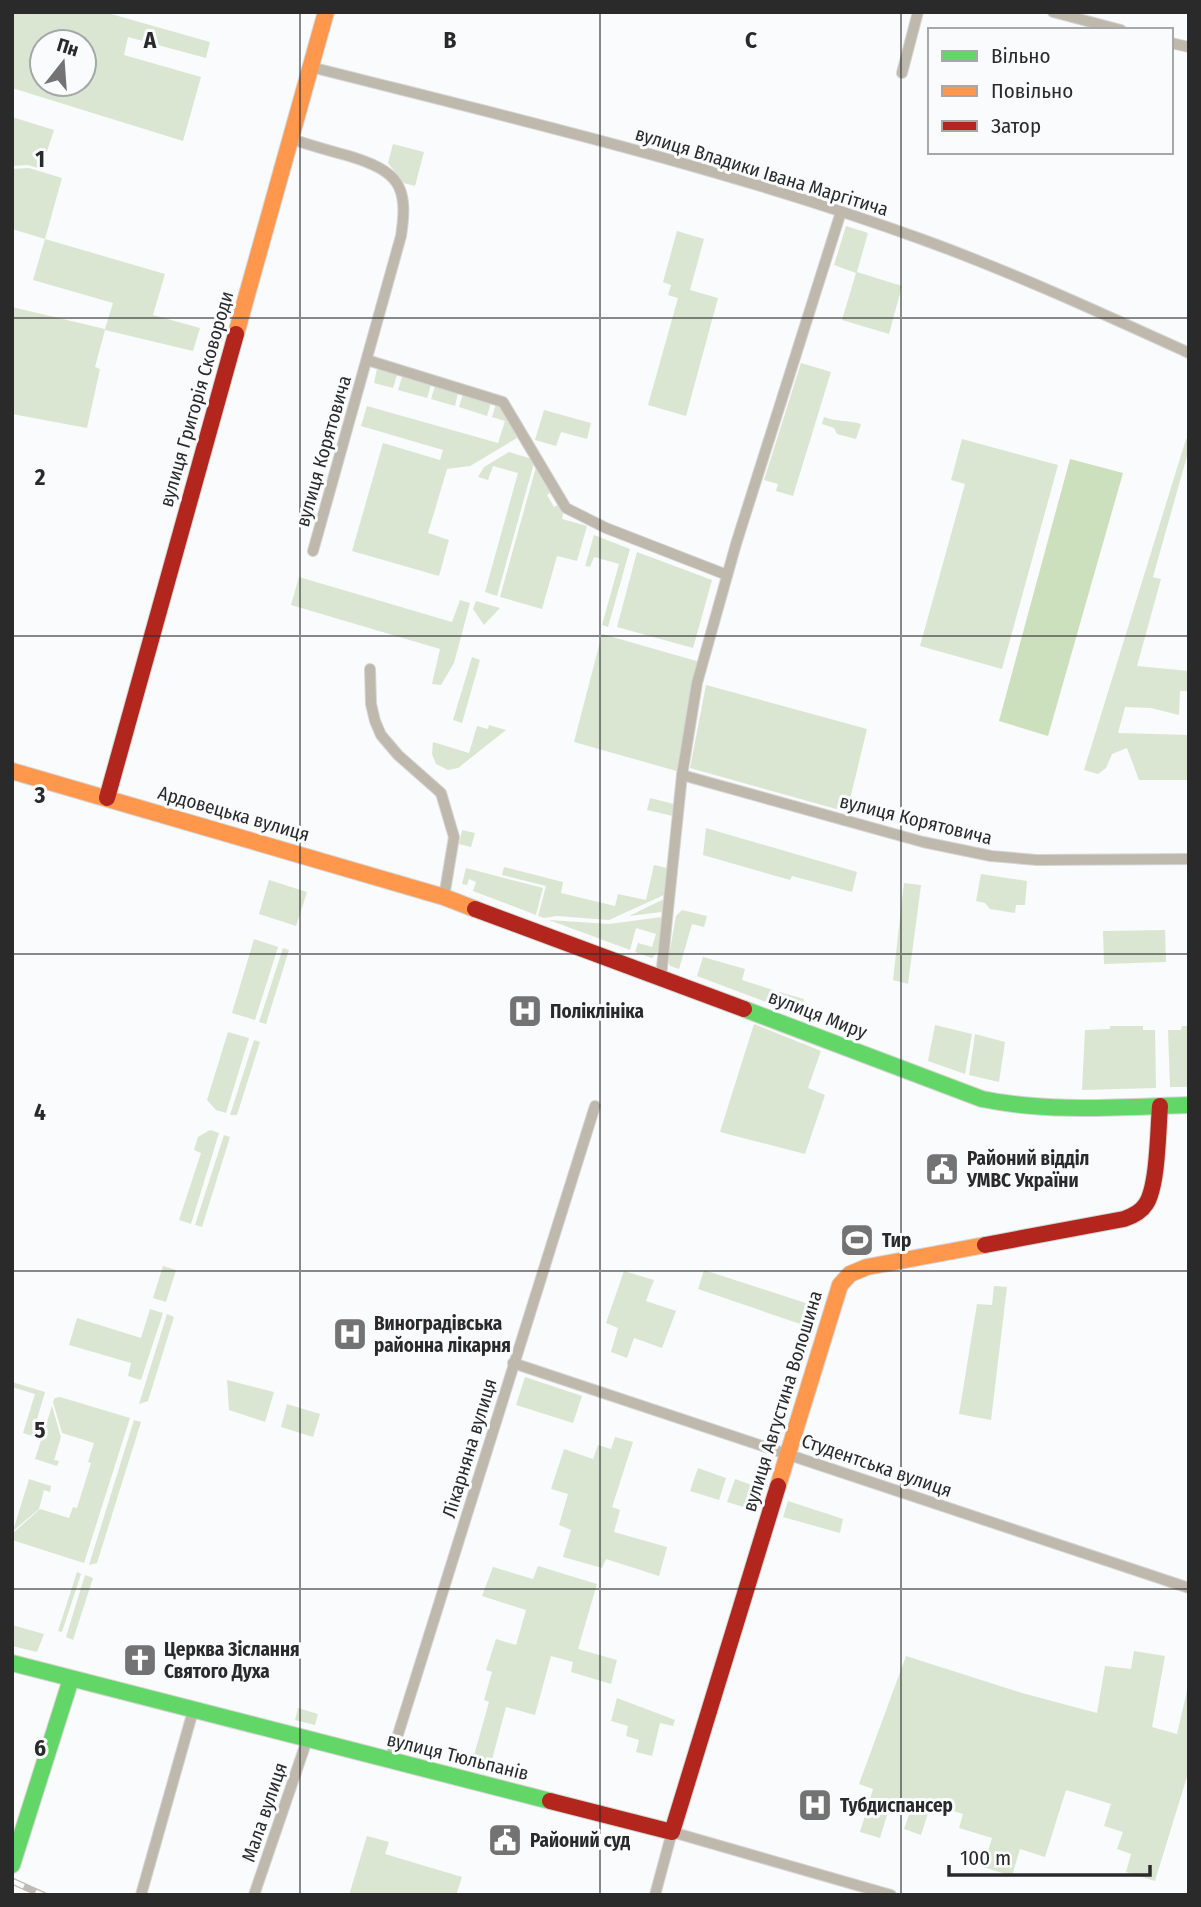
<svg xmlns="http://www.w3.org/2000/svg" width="1201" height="1907" font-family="'Fira Sans Condensed',sans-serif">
	<rect width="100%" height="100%" fill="#fafbfc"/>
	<g fill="#dae6d1" fill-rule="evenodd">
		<path d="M12,12h92l106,30 -4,16 -78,-21 -4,18 77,22 -18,64 -171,-53zM42,42h42v42h-42z"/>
		<path d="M12,117l42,13 -13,39 -13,-4 -16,1z"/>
		<path d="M393,144l31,8 -9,34 -11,-3 -16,-20z"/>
		<path d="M29,168l33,10 -17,61 120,35 -12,41 47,13 -7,23 -88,-21 -10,37 5,2 -13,59 -75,-14v-107l93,22 8,-26 -80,-23 12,-41 -33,-10v-60z"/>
		<path d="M846,226l22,7 -11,39 45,14 -13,48 -47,-14 14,-47 -22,-8z"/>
		<path d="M677,231l27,8 -14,51 28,8 -32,118 -38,-11 30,-107 -10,-3 3,-10 -8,-3z"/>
		<path d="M801,363l30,9 -38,124 -17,-5 2,-7 -14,-4z"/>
		<path d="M377,369l20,6 -4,13 -19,-5z"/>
		<path d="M402,377l29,8 -4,13 -29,-8z"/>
		<path d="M435,386l23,7 -3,13 -24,-7z"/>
		<path d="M463,394l28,9 -4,13 -28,-9z"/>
		<path d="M496,404l10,8 11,26 -47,28 -23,3 -19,64 21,7 -10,36 -87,-25 31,-108 57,17 3,-10 -82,-24 6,-20 131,37 7,-22 -13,-4z"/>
		<path d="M544,410l47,13 -4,16 -26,-7 -5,14 -21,-6z"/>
		<path d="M824,417c13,5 24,3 37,7l-5,15 -19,-5 -3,-6 -12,-4z"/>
		<path d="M962,439l96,26 -56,204 -82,-23 45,-162 -14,-4z"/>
		<path d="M1186,439l3,1v9l-36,128 8,2 -24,87 52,5v20h-9l-1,24 -28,-7 -26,-1 -7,26 71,2v45h-50l-12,-32 -15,6 -6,14 -8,6 -14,-4z"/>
		<path d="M509,452l23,7 2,4 -37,133 -12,-4 33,-119 -25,-7 -5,14 -10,-3 6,-10z"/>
		<path d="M536,467l15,25 -4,3 7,12 4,-2 5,9 -1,5 25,7 -10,35 -20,-5 -15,53 -42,-12z"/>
		<path d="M594,535l36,14 -22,78 -6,-2 17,-61 -25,-7 -4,10 -5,-1z"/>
		<path d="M637,552l75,28 -19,68 -76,-21z"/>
		<path d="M299,577l153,45 8,-22 10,3 -16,60 -13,22 -9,-1 8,-35 -149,-44z"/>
		<path d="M476,601l24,7 -16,17 -11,-16z"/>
		<path d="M602,634l98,28 -20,110 -106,-30z"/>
		<path d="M472,657l8,3 -18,63 -9,-3z"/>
		<path d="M706,685l161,44 -20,83 -157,-44z"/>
		<path d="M489,725l17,5 -48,38 -10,2 -12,-6 -4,-10 1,-12 36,11 8,-27 11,3z"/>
		<path d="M650,798l24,6 -1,12 -26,-6z"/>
		<path d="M706,828l151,44 -5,20 -60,-16 -2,4 -87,-25z"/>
		<path d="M462,830l13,3 -4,14 -12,-3z"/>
		<path d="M654,865l13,3 -3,27 -55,25 -52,-4 -13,2 -6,-2 8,-30 -44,-11 2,-8 59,15 -2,11 54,13 3,-12 28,6z"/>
		<path d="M466,868l77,20 -7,27 -63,-24 3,-9 -7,-3 -2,6 -5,-1z"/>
		<path d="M981,874l46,7 -2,24h-9l-1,8 -25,-4 -5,-6 -9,-2z"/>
		<path d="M269,880l38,12 -11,34 -37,-12z"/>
		<path d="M904,883l17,2 -13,99 -15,-4z"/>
		<path d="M664,899l-2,13 -33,4z"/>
		<path d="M682,910l25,6 -3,11 -12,-3 -13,45 -9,-3 -2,-5 8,-45z"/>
		<path d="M662,917l-4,35 -6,6 -17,-6 3,-9 14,4 4,-13 -20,-6 -6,22 -81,-30 60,4z"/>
		<path d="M1165,930l1,32 -62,2 -1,-33z"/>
		<path d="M254,939l24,8 -23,73 -23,-7z"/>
		<path d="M283,948l6,2 -23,74 -7,-2z"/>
		<path d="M703,957l42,12 -3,11 31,10 -4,13 -72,-27z"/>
		<path d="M779,992l25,7 -5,16 -24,-10z"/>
		<path d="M754,1024l67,27 -13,37 17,7 -20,59 -85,-22z"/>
		<path d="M935,1025l37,9 -7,40 -37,-13z"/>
		<path d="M1110,1026h33v4h12l1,58 -74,2 3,-60 25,-1z"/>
		<path d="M1182,1026h7v61h-19l-2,-57h13z"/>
		<path d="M228,1032l21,6 -23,75 -10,-3 -9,-10z"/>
		<path d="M975,1034l30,8 -6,40 -30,-7z"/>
		<path d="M254,1040l6,2 -23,73h-7z"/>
		<path d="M210,1130l9,3 -28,91 -12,-4 22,-67 -7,-3 4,-13z"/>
		<path d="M224,1135l6,2 -28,90 -7,-2z"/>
		<path d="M163,1266l13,4 -10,32 -13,-4z"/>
		<path d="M704,1270l114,37 -6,21 -114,-39z"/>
		<path d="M624,1271l30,9 -8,21 30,10 -14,37 -28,-10 -7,20 -16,-6 7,-24 -12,-5z"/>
		<path d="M994,1286l13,1 -16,133 -32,-6 18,-110 15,1z"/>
		<path d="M150,1309l13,4 -22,67 -13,-4 3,-13 -62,-18 8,-27 64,20z"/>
		<path d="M167,1314l7,3 -26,84 -9,3z"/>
		<path d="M525,1377l57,19 -9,27 -57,-18z"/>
		<path d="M227,1380l47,12 -9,30 -36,-12z"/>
		<path d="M12,1382l33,10 -13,44 -9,-3 12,-39 -23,-7z"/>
		<path d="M60,1397l70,21 -46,145 -72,-23v-6l28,-25 29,9 4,-11 4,1 14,-45 -3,-1 6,-19 -32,-10 -9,-31 2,-4z"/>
		<path d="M287,1404l33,10 -7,23 -32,-10z"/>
		<path d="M52,1406l9,31 -7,23 5,1 -2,5 -22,-7z"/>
		<path d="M134,1420l7,2 -44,141 -8,2z"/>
		<path d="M615,1437l18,5 -21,65 8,3 -6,22 53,15 -8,29 -53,-17 -4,9 -39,-11 8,-27 -12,-5 9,-31 -17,-5 13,-40 29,10 5,-14 13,4z"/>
		<path d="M698,1468l28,10 -7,22 -29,-9z"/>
		<path d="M29,1479l22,7 -1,6 -6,-2 -5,19 -26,22z"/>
		<path d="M735,1479l28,10 -6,22 -30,-9z"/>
		<path d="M788,1501l55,18 -3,14 -57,-16z"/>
		<path d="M538,1566l59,18 -19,65 39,11 -6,24 -40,-12 2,-10 -22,-6 -16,59 -29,-8 -17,64 -18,-5 18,-64 -5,-2 8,-28 -6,-2 10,-31 20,6 10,-35 -44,-14 11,-29 40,12z"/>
		<path d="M77,1572l4,2 -19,58 -4,-1z"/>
		<path d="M85,1575l8,3 -20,62 -7,-3z"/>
		<path d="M12,1625l32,9 -7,18 -25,-6z"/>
		<path d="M1134,1651l31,5 -13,71 25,7 12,-52v88l-34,111 -29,-9 5,-18 -14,-5 6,-17 -19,-6 7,-22 -45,-14 -21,67 -25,-8 -8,27 -29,-9 9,-29 -33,-10 4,-14 -32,-10 -10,31 -17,-6 7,-20 -20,-7 -11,36 -20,-6 13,-43 -14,-5 47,-128 116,37 75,20 8,-47 26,3z"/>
		<path d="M617,1698l58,22 -2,6 -13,-3 -8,33 -16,-4 3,-12 -13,-4 2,-10 -17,-5z"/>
		<path d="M298,1708l20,6 -3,11 -20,-5z"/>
		<path d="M367,1836l22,6 -4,12 77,23 -6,18h-107z"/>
	</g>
	<path fill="#cce0be" d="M1070,459l53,14 -75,263 -49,-15z"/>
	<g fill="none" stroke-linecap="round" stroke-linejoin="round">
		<g stroke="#d5d5d6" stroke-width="12">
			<g id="street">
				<path d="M1053,12l68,18"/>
				<path d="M1171,43l18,4"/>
				<path d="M311,67c205,52 411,100 610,172 91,33 180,74 268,114"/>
				<path d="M902,73l16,-61"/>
				<path d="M291,139c19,6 39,12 58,17 49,15 60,29 52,80l-88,315"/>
				<path d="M367,360l136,42 63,106 40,20 121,47"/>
				<path d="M370,669l1,35 4,17 6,14 17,20 43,38 13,44 -10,60"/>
				<path d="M682,775l241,67 68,14 46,4 152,-1"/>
				<path d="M661,977l21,-202 15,-92 39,-139 105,-332"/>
				<path d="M513,1363l676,225"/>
				<path d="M390,1760l205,-654"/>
				<path d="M141,1895l52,-184"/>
				<path d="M254,1895l53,-155"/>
				<path d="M655,1895l17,-63 219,63"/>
			</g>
		</g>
		<g stroke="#d5d5d6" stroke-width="18">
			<g id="fast">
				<path d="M744,1009l238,90c68,14 138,8 207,6"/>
				<path d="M12,1663l538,138"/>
				<path d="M12,1865l59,-186"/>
			</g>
		</g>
		<g stroke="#d5d5d6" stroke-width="18">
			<g id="slow">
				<path d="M236,334l90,-322"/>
				<path d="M12,771l432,126 31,12"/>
				<path d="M778,1486l62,-201 10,-11 17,-7 118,-22"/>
			</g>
		</g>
		<g stroke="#d5d5d6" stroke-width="18">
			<g id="jam">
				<path d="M107,798l129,-464"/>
				<path d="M475,909l269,100"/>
				<path d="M985,1245l139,-26c9,-3 17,-7 22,-15 12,-18 12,-75 14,-98"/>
				<path d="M550,1801l122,31 106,-346"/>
			</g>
		</g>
		<use href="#street" stroke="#beb9ac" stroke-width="10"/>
		<use href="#fast" stroke="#63d668" stroke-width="16"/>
		<use href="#slow" stroke="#ff974d" stroke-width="16"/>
		<use href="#jam" stroke="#b3261e" stroke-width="16"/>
		<g stroke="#bebbb6" stroke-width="7">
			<path id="rail" d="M12,1881l31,14"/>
		</g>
		<use href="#rail" stroke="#f9fbfd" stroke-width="4.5" stroke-dasharray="13" stroke-linecap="butt"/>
	</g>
	<path fill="none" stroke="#2a2a2b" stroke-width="2" stroke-opacity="0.55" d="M300,12v1883M600,12v1883M901,12v1883M12,318h1177M12,636h1177M12,954h1177M12,1271h1177M12,1589h1177"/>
	<defs>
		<g id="hospital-square" transform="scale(1.75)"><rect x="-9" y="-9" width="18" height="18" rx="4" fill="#737374" stroke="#f9fbfd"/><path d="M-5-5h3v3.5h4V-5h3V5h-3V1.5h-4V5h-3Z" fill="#fff"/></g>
		<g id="civic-square" transform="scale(1.75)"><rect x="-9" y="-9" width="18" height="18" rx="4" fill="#737374" stroke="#f9fbfd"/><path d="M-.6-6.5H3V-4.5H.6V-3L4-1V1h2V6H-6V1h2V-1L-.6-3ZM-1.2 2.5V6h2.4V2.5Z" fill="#fff"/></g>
		<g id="stadium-square" transform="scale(1.75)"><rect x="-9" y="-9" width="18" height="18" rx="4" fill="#737374" stroke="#f9fbfd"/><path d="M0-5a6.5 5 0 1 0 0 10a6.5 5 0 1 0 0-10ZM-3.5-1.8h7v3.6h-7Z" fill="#fff"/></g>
		<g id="church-square" transform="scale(1.75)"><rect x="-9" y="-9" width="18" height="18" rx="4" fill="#737374" stroke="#f9fbfd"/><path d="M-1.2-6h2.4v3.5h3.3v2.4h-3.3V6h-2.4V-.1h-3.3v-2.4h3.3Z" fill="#fff"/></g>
	</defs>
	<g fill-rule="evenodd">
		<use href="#hospital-square" x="525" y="1011"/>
		<use href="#civic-square" x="942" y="1169"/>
		<use href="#stadium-square" x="857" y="1240"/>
		<use href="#hospital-square" x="350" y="1334"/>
		<use href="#church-square" x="140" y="1660"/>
		<use href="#hospital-square" x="815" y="1805"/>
		<use href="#civic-square" x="505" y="1840"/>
	</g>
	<g text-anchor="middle" stroke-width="6" stroke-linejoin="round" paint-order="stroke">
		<g font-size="19" fill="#2a2a2b" stroke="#f9fbfd">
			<text transform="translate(762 171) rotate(17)" y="7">вулиця Владики Івана Маргітича</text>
			<text transform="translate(196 399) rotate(-74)" y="7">вулиця Григорія Сковороди</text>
			<text transform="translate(323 451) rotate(-74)" y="7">вулиця Корятовича</text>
			<text transform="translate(234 813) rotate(16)" y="7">Ардовецька вулиця</text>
			<text transform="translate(916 819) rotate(14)" y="7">вулиця Корятовича</text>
			<text transform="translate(818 1014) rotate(21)" y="7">вулиця Миру</text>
			<text transform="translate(782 1401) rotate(-73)" y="7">вулиця Августина Волошина</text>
			<text transform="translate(469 1448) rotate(-73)" y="7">Лікарняна вулиця</text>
			<text transform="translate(877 1465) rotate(19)" y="7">Студентська вулиця</text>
			<text transform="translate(458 1756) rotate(14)" y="7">вулиця Тюльпанів</text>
			<text transform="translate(264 1812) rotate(-71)" y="7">Мала вулиця</text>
		</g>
		<g font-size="19" font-weight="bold" fill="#2a2a2b" stroke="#f9fbfd" text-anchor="start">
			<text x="550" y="1018">Поліклініка</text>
			<text x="967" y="1165">Районий відділ<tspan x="967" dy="22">УМВС України</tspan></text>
			<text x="882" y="1247">Тир</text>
			<text x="374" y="1330">Виноградівська<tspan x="374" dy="22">районна лікарня</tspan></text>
			<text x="164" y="1656">Церква Зіслання<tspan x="164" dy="22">Святого Духа</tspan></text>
			<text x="840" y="1812">Тубдиспансер</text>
			<text x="530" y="1847">Районий суд</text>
		</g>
	</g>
	<g font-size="23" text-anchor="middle" font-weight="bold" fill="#2a2a2b" stroke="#f9fbfd" stroke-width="6" stroke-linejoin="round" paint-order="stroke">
		<text x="150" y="48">A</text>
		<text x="450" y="48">B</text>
		<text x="751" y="48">C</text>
		<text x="40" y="167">1</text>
		<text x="40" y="485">2</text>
		<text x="40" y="803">3</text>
		<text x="40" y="1120">4</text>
		<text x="40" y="1438">5</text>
		<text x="40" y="1756">6</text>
	</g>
	<rect width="1201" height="1907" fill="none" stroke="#2a2a2b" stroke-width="28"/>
	<rect x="928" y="28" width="245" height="126" fill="#f9fbfd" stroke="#a6a7a9" stroke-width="2"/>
	<rect x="942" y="51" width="35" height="10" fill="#63d668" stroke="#a6a7a9" stroke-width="2"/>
	<text x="991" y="63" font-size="21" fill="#2a2a2b">Вільно</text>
	<rect x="942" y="86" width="35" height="10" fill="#ff974d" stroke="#a6a7a9" stroke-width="2"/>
	<text x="991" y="98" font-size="21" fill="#2a2a2b">Повільно</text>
	<rect x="942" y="121" width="35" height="10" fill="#b3261e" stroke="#a6a7a9" stroke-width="2"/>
	<text x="991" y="133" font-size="21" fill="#2a2a2b">Затор</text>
	<g transform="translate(63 63) rotate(17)"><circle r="33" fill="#f9fbfd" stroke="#a6a7a9" stroke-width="2"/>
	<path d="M0-5L12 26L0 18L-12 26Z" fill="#737374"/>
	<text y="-10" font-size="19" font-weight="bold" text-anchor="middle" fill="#2a2a2b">Пн</text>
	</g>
	<path d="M949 1865v10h201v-10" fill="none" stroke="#2a2a2b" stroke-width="3.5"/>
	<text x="960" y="1865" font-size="21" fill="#2a2a2b" stroke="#f9fbfd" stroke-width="5" paint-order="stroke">100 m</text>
</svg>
